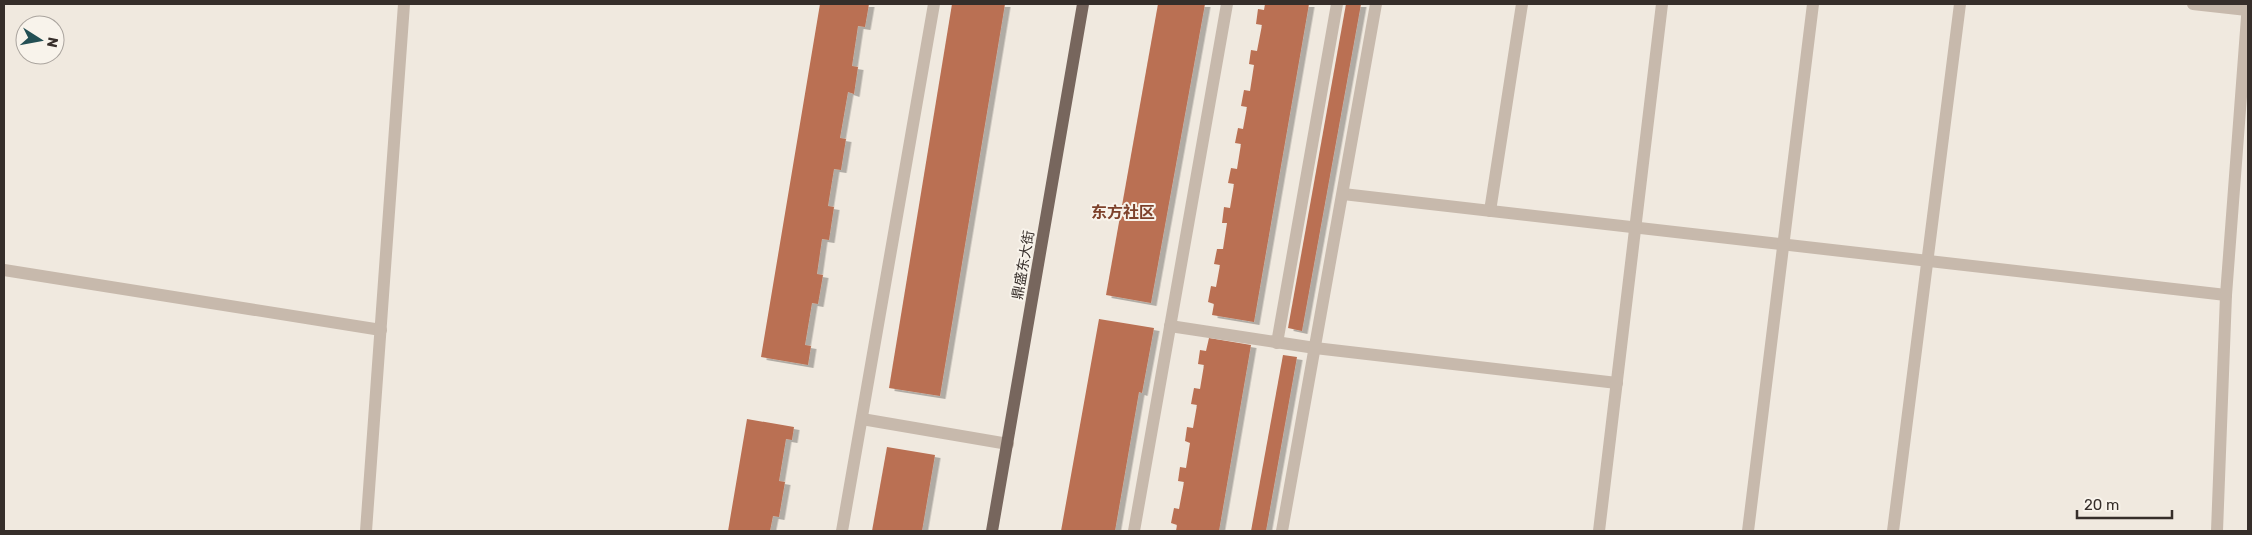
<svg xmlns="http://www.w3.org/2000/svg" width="2252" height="535" font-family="Rubik,'Noto Sans SC',sans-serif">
	<defs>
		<filter id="shadow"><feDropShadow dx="5.5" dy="3" stdDeviation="0" flood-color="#0004"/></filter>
	</defs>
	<rect width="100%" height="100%" fill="#f0e9df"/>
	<g fill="#ba7053" filter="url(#shadow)">
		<path d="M820,4h49l-4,23 -7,-1 -6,40 6,1 -4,27 -6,-2 -8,46 6,1 -5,31 -7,-1 -6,37 6,1 -5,33 -7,-1 -5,35 6,1 -5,29 -6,-1 -7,42 6,1 -3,19 -47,-8z"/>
		<path d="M952,4h53l-65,392 -51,-8z"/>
		<path d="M1158,4h47l-54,299 -45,-8z"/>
		<path d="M1265,4h44l-55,318 -42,-7 2,-11 -6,-2 3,-16 5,1 4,-22 -6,-1 3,-15h6l4,-26h-5l2,-16 6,1 4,-24 -6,-1 3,-15 6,1 4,-25 -6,-1 3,-15 5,1 4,-22 -6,-1 3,-16 6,1 4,-26 -5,-1 2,-14 6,1 5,-26 -6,-1 2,-15 6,1z"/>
		<path d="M1346,4h15l-59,327 -14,-3z"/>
		<path d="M1099,319l55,9 -12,65 -3,-1 -24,139h-54z"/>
		<path d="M1209,338l42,7 -32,186h-43l1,-6 -6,-2 3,-15 5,1 5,-27 -6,-1 2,-14 6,1 4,-25 -5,-2 2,-14 6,1 4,-23 -6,-1 3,-16 6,1 4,-24 -6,-1 2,-14 6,1z"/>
		<path d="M1283,355l14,2 -31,174h-15z"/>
		<path d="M747,419l47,8 -2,13 -6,-1 -7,42 6,1 -6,35 -6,-1 -3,15h-42z"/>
		<path d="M887,447l48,8 -13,76h-50z"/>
	</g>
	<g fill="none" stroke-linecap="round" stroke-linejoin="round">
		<g stroke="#c7b9ac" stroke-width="12">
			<path d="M2193,4l54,6"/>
			<path d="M1343,194l883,101"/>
			<path d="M1490,211l32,-207"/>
			<path d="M4,270l377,60"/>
			<path d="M1170,326l145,22 302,35"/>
			<path d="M1277,343l60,-339"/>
			<path d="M862,419l146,25"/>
			<path d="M366,531l38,-527"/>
			<path d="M842,531l92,-527"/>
			<path d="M1134,531l93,-527"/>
			<path d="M1282,531l94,-527"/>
			<path d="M1599,531l63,-527"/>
			<path d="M1748,531l65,-527"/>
			<path d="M1893,531l67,-527"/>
			<path d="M2217,531l9,-236 22,-291"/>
		</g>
		<path stroke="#77665d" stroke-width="12" d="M992,531l91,-527"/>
	</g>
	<g text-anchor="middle" stroke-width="4" stroke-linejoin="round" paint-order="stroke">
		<g font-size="14" fill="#362e2a" stroke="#f8f3eb">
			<text transform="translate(1023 265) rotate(-80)" y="5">鼎盛东大街</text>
		</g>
		<g font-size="16" font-weight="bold" fill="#7d412b" stroke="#f8f3eb">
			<text x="1123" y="218">东方社区</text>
		</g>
	</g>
	<rect width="2252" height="535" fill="none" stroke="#362e2a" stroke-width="10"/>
	<g transform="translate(40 40) rotate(101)"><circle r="24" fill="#f8f3eb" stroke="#aaa49e"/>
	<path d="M0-4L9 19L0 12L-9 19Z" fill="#234f54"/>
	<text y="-8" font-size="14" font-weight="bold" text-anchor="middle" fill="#362e2a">N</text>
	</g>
	<path d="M2077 510v8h95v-8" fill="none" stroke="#362e2a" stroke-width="2.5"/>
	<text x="2084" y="510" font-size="15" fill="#362e2a" stroke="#f8f3eb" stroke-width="4" paint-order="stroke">20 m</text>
</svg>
